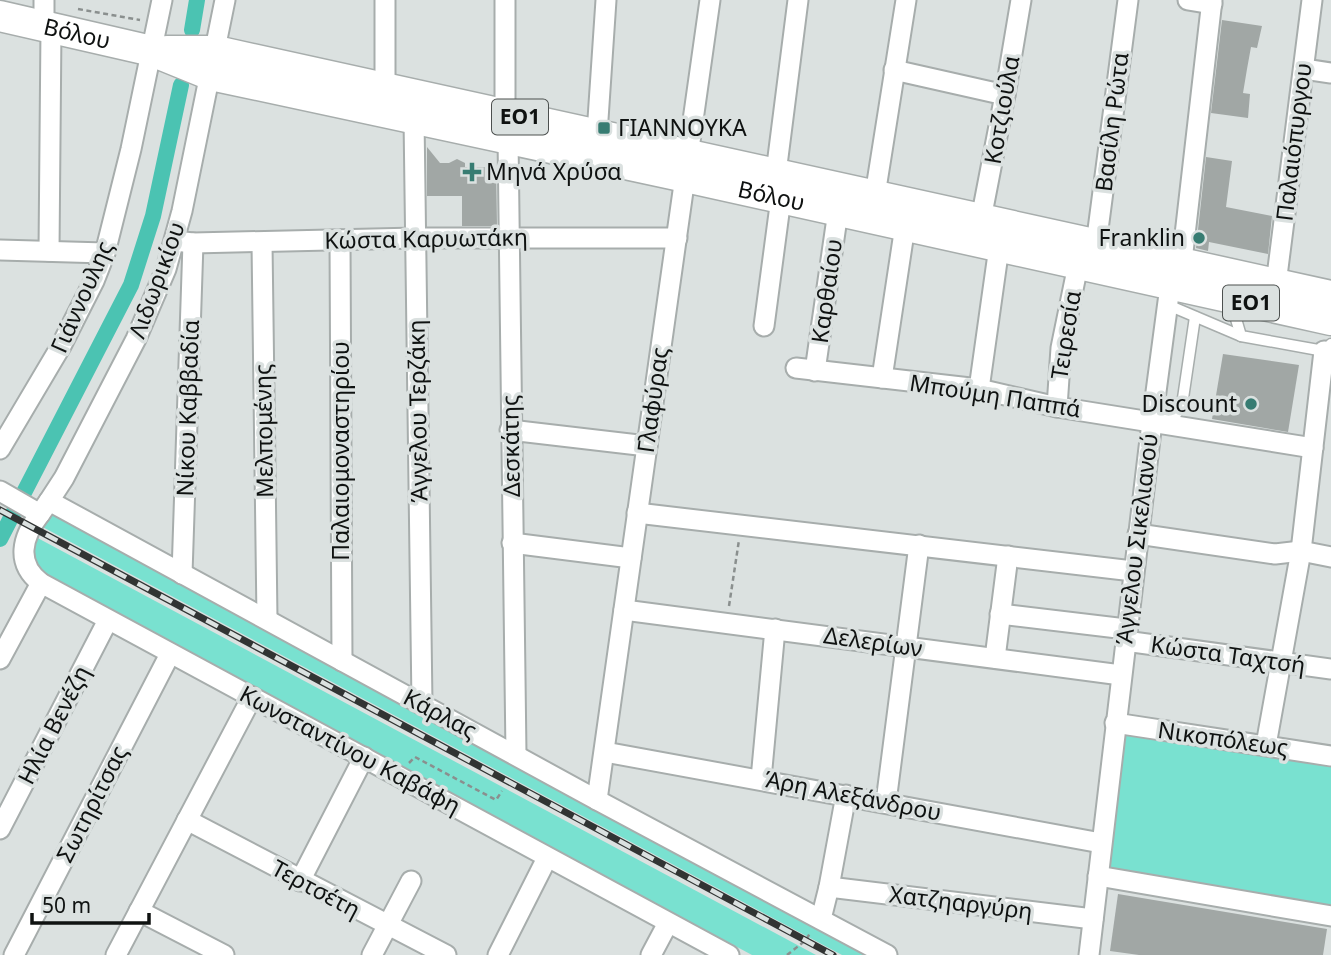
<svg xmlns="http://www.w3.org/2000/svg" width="1331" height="955" font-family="'Noto Sans',sans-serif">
	<rect width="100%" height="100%" fill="#dbe1e0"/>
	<g fill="#79e1d0">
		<path d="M51,514h7l819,441h-35l-805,-431z"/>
		<path d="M32,535l784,420h-64l-705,-378 -13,-10z"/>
		<path d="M1121,731l210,32v142l-224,-38z"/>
	</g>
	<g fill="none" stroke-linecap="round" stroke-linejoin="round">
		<g stroke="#4bc3b2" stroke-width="16">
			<path d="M192,30l5,-30"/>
			<path d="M0,539l131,-254 22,-69 28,-131"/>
		</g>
	</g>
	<g fill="#a1a7a5">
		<path d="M1222,20l40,6 -5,22 -6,-1 -4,22 -4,24 7,1 -2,24 -37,-5z"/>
		<path d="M427,147l13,16h9l8,-4 8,4v4h31l1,59h-35v-30h-35z"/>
		<path d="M1206,157l26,4 -6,46 46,9 -4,38 -59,-12 -1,9 -12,-3z"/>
		<path d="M1223,354l76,11 -11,67 -76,-13z"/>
		<path d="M1118,894l209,35 -4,26h-184l-29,-4z"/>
	</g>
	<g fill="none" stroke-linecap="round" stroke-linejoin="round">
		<g stroke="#a7adac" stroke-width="13">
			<g id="service">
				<path d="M1231,302l10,34 83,15 7,-7"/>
				<path d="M1168,305l73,31"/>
				<path d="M1169,425l13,-20 13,-88"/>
			</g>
		</g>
		<g stroke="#a7adac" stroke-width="23">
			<g id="minor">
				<path d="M44,0v26"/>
				<path d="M505,0v114"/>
				<path d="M1188,0l24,4"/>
				<path d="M1304,69l27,4"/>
				<path d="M894,70l111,25"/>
				<path d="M385,88v-88"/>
				<path d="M414,118l8,586"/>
				<path d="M597,134l9,-134"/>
				<path d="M508,138l8,616"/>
				<path d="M776,173l22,-173"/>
				<path d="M875,195l31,-195"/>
				<path d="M981,219l24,-124 16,-95"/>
				<path d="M340,240l2,421"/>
				<path d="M175,241l18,2 223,-5h261"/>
				<path d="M262,243l5,376"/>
				<path d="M1096,245l32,-245"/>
				<path d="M0,250l105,3"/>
				<path d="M49,251l2,-223"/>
				<path d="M1276,284l36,-284"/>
				<path d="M764,326l17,-128"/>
				<path d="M796,368l183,21 78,18 256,41"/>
				<path d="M815,371l23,-160"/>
				<path d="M882,378l23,-152"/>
				<path d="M979,389l20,-142"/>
				<path d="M1057,407l4,-59 17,-83"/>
				<path d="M510,430l137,16"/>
				<path d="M0,449l61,-103 33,-65 11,-28 26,-104 31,-149"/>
				<path d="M0,491l40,23 9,-13 548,299 290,155"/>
				<path d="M49,501l15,-23 72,-139 30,-70 16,-58 43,-211"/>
				<path d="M637,513l496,58"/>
				<path d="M40,514c-18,23 -25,49 1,69l688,372"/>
				<path d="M1138,534l137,20 26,-3 30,6"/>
				<path d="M512,543l119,15"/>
				<path d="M182,574l11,-331"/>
				<path d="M624,610l497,65"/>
				<path d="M1000,614l126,15"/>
				<path d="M1125,641l206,28"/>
				<path d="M995,658l13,-102"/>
				<path d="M0,659l41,-76"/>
				<path d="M1115,723l216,33"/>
				<path d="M1266,745l35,-194 23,-200"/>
				<path d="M605,752l496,91"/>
				<path d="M761,779l14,-150"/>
				<path d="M597,800l113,-800"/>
				<path d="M886,802l33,-257"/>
				<path d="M187,820l259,135"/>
				<path d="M0,829l108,-209"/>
				<path d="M1098,876l233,40"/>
				<path d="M300,881l64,-124"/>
				<path d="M829,887l264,32"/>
				<path d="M139,911l85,44"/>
				<path d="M821,919l8,-32 17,-92"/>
				<path d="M14,955l156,-301"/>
				<path d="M116,955l136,-258"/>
				<path d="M372,955l39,-74"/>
				<path d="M498,955l49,-97"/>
				<path d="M651,955l17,-32"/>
				<path d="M1089,955l63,-533 17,-128 14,-42 29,-252"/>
			</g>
		</g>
		<g stroke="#a7adac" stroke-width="33">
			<g id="primary">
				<path id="s1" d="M0,16l152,35 59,24 475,102 645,143"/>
				<path d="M167,51h49l1115,245"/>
			</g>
		</g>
		<g stroke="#8a8f8e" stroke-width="2.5" stroke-dasharray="5 3.5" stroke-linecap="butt">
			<path d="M78,9l62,11"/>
			<path d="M729,606l10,-66"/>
			<path d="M409,763l6,-6 81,43 6,-9"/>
			<path d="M787,955l19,-15 4,-7"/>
		</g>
		<use href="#service" stroke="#fff" stroke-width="10"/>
		<use href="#minor" stroke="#fff" stroke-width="19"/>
		<use href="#primary" stroke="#fff" stroke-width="30"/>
		<g stroke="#313433" stroke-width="7">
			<path id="rail" d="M0,510l833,445"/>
		</g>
		<use href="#rail" stroke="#dbe1e0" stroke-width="4.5" stroke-dasharray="13" stroke-linecap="butt"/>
	</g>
	<g fill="#377c72" stroke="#dbe1e0" stroke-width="2.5">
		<rect x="597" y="121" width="14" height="14" rx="3.5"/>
		<path d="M468.5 161.5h7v7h7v7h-7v7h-7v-7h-7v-7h7z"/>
		<circle cx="1199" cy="238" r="7"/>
		<circle cx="1251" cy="404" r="7"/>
	</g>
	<g text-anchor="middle" stroke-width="7" stroke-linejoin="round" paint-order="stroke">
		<g fill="#dbe1e0" stroke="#4c504f" stroke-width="2">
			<rect x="492" y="99.5" width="56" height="35" rx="5"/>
			<rect x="1223" y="285.5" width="56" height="35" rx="5"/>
		</g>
		<g font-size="21" font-weight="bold" fill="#0f1211">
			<text x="520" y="124">ΕΟ1</text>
			<text x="1251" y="310">ΕΟ1</text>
		</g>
		<g font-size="23" fill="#0f1211" stroke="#dbe1e0">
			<text dy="8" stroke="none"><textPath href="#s1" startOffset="79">Βόλου</textPath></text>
			<text transform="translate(1002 110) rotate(-80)" y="8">Κοτζιούλα</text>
			<text transform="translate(1112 122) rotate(-83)" y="8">Βασίλη Ρώτα</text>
			<text transform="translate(1294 142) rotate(-83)" y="8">Παλαιόπυργου</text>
			<text dy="8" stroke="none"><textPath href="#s1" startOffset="793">Βόλου</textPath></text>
			<text transform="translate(426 239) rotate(-1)" y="8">Κώστα Καρυωτάκη</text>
			<text transform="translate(157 280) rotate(-70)" y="8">Λιδωρικίου</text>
			<text transform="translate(827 291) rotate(-82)" y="8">Καρθαίου</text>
			<text transform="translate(82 297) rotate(-66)" y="8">Γιάννουλης</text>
			<text transform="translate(1066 335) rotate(-81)" y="8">Τειρεσία</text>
			<text transform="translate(995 396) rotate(9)" y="8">Μπούμη Παππά</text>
			<text transform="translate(653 400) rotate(-82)" y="8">Γλαφύρας</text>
			<text transform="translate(188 408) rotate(-88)" y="8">Νίκου Καββαδία</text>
			<text transform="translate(418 411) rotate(-91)" y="8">Άγγελου Τερζάκη</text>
			<text transform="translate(264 431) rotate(-91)" y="8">Μελπομένης</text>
			<text transform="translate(511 446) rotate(-91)" y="8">Δεσκάτης</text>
			<text transform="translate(341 451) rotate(-90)" y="8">Παλαιομοναστηρίου</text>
			<text transform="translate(1137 539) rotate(-83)" y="8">Άγγελου Σικελιανού</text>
			<text transform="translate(873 642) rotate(8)" y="8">Δελερίων</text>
			<text transform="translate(1228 655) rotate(8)" y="8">Κώστα Ταχτσή</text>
			<text transform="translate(440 714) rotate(28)" y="8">Κάρλας</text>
			<text transform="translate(54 725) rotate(-63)" y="8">Ηλία Βενέζη</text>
			<text transform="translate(1223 739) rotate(8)" y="8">Νικοπόλεως</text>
			<text transform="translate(350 750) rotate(28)" y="8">Κωνσταντίνου Καβάφη</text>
			<text transform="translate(853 796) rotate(11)" y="8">Άρη Αλεξάνδρου</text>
			<text transform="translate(92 804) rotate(-63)" y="8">Σωτηρίτσας</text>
			<text transform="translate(316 889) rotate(28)" y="8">Τερτσέτη</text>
			<text transform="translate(961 903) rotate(7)" y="8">Χατζηαργύρη</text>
		</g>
		<g font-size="23" fill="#0f1211" stroke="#dbe1e0" text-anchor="start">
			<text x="618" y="136">ΓΙΑΝΝΟΥΚΑ</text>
			<text x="486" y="180">Μηνά Χρύσα</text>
			<text x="1185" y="246" text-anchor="end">Franklin</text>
			<text x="1237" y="412" text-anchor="end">Discount</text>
		</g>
	</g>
	<path d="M32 913v10h117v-10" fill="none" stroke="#0f1211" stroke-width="3.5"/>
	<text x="42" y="913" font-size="21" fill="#0f1211" stroke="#dbe1e0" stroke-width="5" paint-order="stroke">50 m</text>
</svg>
